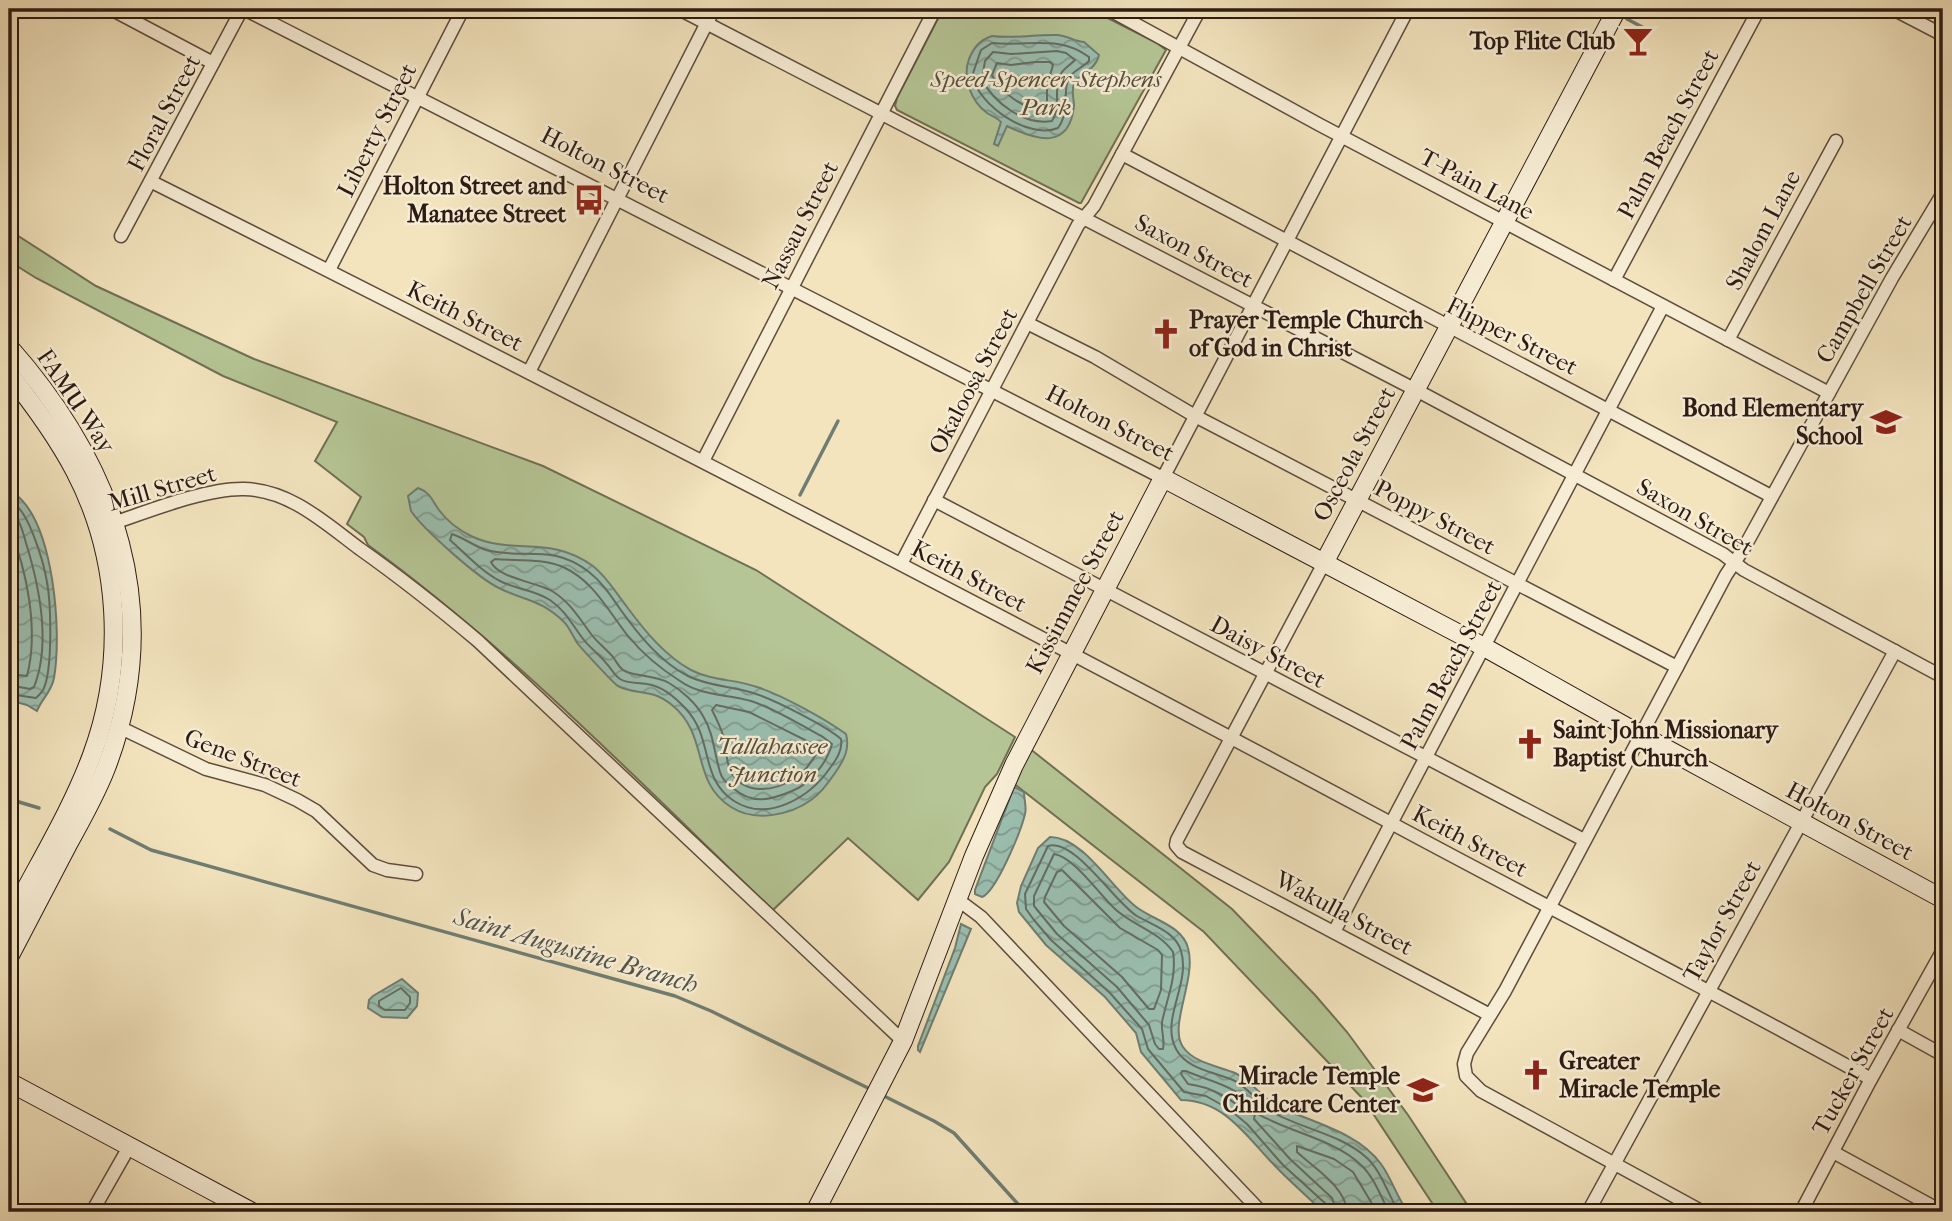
<svg xmlns="http://www.w3.org/2000/svg" width="1952" height="1221" font-family="'IM FELL French Canon',serif">
	<defs>
		<pattern id="water-waves" width="16" height="10" patternUnits="userSpaceOnUse" patternTransform="scale(1.75)"><rect width="16" height="10" fill="#9bbfb0"/><path d="M0 5q4-4 8 0t8 0" fill="none" stroke="#7f9a8e"/></pattern>
	</defs>
	<rect width="100%" height="100%" fill="#f3e4be"/>
	<filter id="stains"><feTurbulence type="fractalNoise" baseFrequency=".00286" numOctaves="4"/><feColorMatrix values="0 0 0 0 .2 0 0 0 0 .09 0 0 0 0 .02 0 0 0 .5 -.17"/></filter>
	<radialGradient id="worn" r=".72"><stop offset=".6" stop-color="#630" stop-opacity="0"/><stop offset="1" stop-color="#630" stop-opacity=".3"/></radialGradient>
	<g fill="#b5c595" stroke="#707054" stroke-width="2">
		<path d="M943,9h147l67,34 9,7 -85,153h-2l-182,-93 -2,-4 2,-8z"/>
		<path d="M9,230l87,56 158,73 289,107 213,104 259,167 -18,37 -12,13 -36,75 -31,38 -70,-62 -75,72c-132,-126 -258,-258 -405,-365l-4,-8 -17,-13 14,-27 -46,-36 22,-39 -114,-46 -187,-98 -27,-17z"/>
		<path d="M1029,748l203,161 83,86 32,37 61,83 64,97h-34l-74,-112 -160,-168 -191,-149z"/>
	</g>
	<g fill="url(#water-waves)" stroke="#6f7d72" stroke-width="2">
		<path d="M992,36c22,3 44,-2 66,-1 10,1 18,7 26,7l15,13c-4,17 -20,17 -25,29 -3,7 0,15 0,22 -5,45 -38,34 -67,20l-9,20 -4,-2 7,-22c-4,-5 -8,-5 -14,-9 -16,-12 -25,-35 -18,-54 5,-12 11,-19 23,-23z"/>
		<path d="M418,488c13,5 13,11 21,22 8,11 20,20 32,26 42,20 78,-2 122,30 14,11 23,27 34,41 17,23 38,49 64,63 21,11 44,9 66,17 25,8 68,32 89,47 4,15 -2,26 -11,39 -6,9 -14,20 -24,27 -22,16 -57,22 -80,7 -41,-26 -21,-71 -59,-102 -22,-18 -35,-9 -54,-19 -4,-2 -36,-37 -40,-42 -5,-7 -8,-16 -14,-22 -23,-23 -40,-21 -65,-34 -21,-10 -75,-58 -88,-77l-3,-15z"/>
		<path d="M15,494c39,29 47,138 39,184 -3,15 -12,20 -17,33l-10,-6 -18,-5v-205z"/>
		<path d="M1014,787l10,5c0,8 3,16 1,22 -4,17 -29,78 -43,83l-7,-3v-4z"/>
		<path d="M1050,837c33,0 60,49 85,69 17,14 47,19 53,42 9,31 -20,78 -5,99 11,16 35,19 52,26 17,8 26,24 42,33 34,16 81,26 104,58 11,15 16,34 27,48h-85c-14,-14 -29,-27 -43,-41 -30,-29 -53,-71 -99,-71l-40,-48 -5,-19 -31,-36 -59,-52 -27,-33 -2,-9 4,-17 17,-38z"/>
		<path d="M961,924l10,5 -51,123 -2,-2v-4l37,-98z"/>
		<path d="M402,979l16,14 -1,13 -10,12 -25,-1 -14,-9 1,-8 4,-4z"/>
	</g>
	<g fill="none" stroke-linecap="round" stroke-linejoin="round">
		<g stroke="#646d62" stroke-width="2">
			<path d="M992,43c36,4 66,-9 97,14v4c-5,5 -13,9 -18,14 -10,11 0,36 -13,53 -30,12 -79,-23 -86,-52l9,-26z"/>
			<path d="M1057,51l9,2 9,7c-4,4 -9,7 -13,12 -10,15 0,34 -10,49 -28,5 -59,-19 -70,-42l3,-18 8,-9 18,2z"/>
			<path d="M1035,62h15l3,3 -6,21v19l-4,7c-20,-5 -42,-18 -51,-37l5,-12 14,2z"/>
			<path d="M9,502c18,1 35,62 38,80 4,22 6,89 -4,108 0,1 -7,8 -7,8l-27,-4"/>
			<path d="M9,510c10,6 14,22 17,33 13,42 25,101 8,144l-4,2 -21,-4"/>
			<path d="M9,527c18,43 30,103 18,149l-18,-2"/>
			<path d="M452,534c12,4 22,12 34,16 39,10 66,-7 103,22 13,10 22,24 31,37 18,25 40,53 68,67 22,11 46,10 68,18 19,6 70,32 85,45 2,11 -5,21 -11,29 -20,29 -62,55 -96,33 -35,-23 -20,-62 -48,-92 -10,-11 -24,-23 -39,-25 -9,-2 -19,0 -27,-5 -6,-4 -9,-11 -14,-16 -6,-8 -16,-15 -22,-23 -12,-15 -17,-28 -34,-40 -15,-10 -35,-11 -50,-19 -19,-10 -34,-27 -50,-41z"/>
			<path d="M495,559c21,2 48,-1 68,8 31,14 45,44 65,69 14,17 33,33 52,45 21,15 47,13 71,20 25,8 49,24 72,36l9,7c-5,19 -22,40 -40,47 -21,9 -40,14 -59,-3 -6,-4 -11,-9 -13,-16 -6,-19 -6,-38 -17,-56 -7,-13 -22,-26 -34,-33 -13,-8 -39,-7 -46,-13 -4,-3 -7,-9 -10,-13 -7,-8 -16,-15 -22,-23 -12,-16 -21,-32 -39,-43 -16,-9 -54,-13 -61,-29z"/>
			<path d="M716,705l33,7 68,34 2,4c-7,10 -14,23 -25,29 -20,12 -49,17 -63,-7 -6,-11 -4,-26 -8,-37 -3,-9 -7,-17 -11,-25z"/>
			<path d="M1054,854c20,3 45,40 61,55 17,16 45,23 58,43 4,25 -6,46 -11,70 -1,9 3,19 1,27h-4l-4,-5 -6,-19 -32,-38 -60,-53 -23,-28v-10z"/>
			<path d="M1062,870l58,58 38,22 4,5 -1,35 -7,19h-5l-27,-32 -58,-51 -20,-24 1,-5 12,-25z"/>
			<path d="M401,988l9,9v6l-5,7h-20l-6,-4v-5z"/>
			<path d="M1186,1071c21,10 60,16 67,41l-5,1c-19,-15 -36,-26 -60,-29l-7,-10 1,-3z"/>
			<path d="M1328,1212l-2,-8 -43,-39 -36,-41 -18,-15 -23,-13 -22,-4 -36,-43 -6,-20 -32,-36 -59,-53 -17,-20 -8,-11 -1,-15 23,-48c26,-9 67,57 89,70 15,9 39,16 44,35 10,33 -21,68 -5,98 11,21 40,23 59,32 15,8 22,22 37,31 30,17 69,22 95,46 15,14 21,37 32,54"/>
			<path d="M1337,1212l-5,-14 -42,-39 -36,-40 1,-5h3c31,18 78,26 103,51 13,12 20,32 28,47"/>
			<path d="M1347,1212c-1,-25 -33,-44 -50,-60v-6l37,13 19,13 24,40"/>
		</g>
		<g stroke="#6f7d72" stroke-width="3.5">
			<path d="M1627,19l19,10"/>
			<path d="M800,495l38,-74"/>
			<path d="M9,799l30,9"/>
			<path d="M110,829l41,21 524,146 36,15 159,78"/>
			<path d="M880,1094l54,27 20,12 71,79"/>
		</g>
		<g stroke="#5e4d3e" stroke-width="15">
			<g id="street">
				<path d="M111,9l102,54"/>
				<path d="M244,9l919,469 245,-469"/>
				<path d="M679,9l737,381 307,164 21,16 199,107"/>
				<path d="M1108,9l212,116 509,268"/>
				<path d="M1893,9l50,26"/>
				<path d="M1122,154l649,342"/>
				<path d="M152,182c415,208 828,421 1237,640 160,86 323,169 482,257"/>
				<path d="M121,236l121,-227"/>
				<path d="M329,270l134,-261"/>
				<path d="M1614,280l145,-271"/>
				<path d="M1027,323l68,34 100,59 482,251"/>
				<path d="M1728,340l108,-199"/>
				<path d="M529,372l185,-363"/>
				<path d="M703,461l232,-452"/>
				<path d="M934,500l650,340"/>
				<path d="M105,526c39,-13 100,-38 139,-37 46,1 81,34 116,60 41,29 80,60 118,92l425,400"/>
				<path d="M1324,563l-147,277 -1,5 6,7 308,163"/>
				<path d="M901,564l177,-339 16,-19 106,-197"/>
				<path d="M119,727l87,42 59,16 32,15 19,11 57,54 14,5 29,4"/>
				<path d="M957,899l24,18 280,295"/>
				<path d="M1334,932l329,-626"/>
				<path d="M1898,1030l45,25"/>
				<path d="M1833,1152l110,60"/>
				<path d="M92,1212l37,-65"/>
				<path d="M1588,1212l307,-561"/>
				<path d="M1703,1212l-222,-121 -15,-15 -2,-12 3,-11 38,-62 221,-416 18,-27 148,-270 51,-85"/>
				<path d="M1801,1212l70,-133 72,-129"/>
			</g>
		</g>
		<g stroke="#2c1b14" stroke-width="20">
			<g id="secondary">
				<path d="M9,347c107,121 157,264 97,421 -10,26 -24,51 -38,76 -19,37 -39,75 -59,113"/>
				<path d="M9,374c24,30 48,63 66,97 45,86 51,192 17,284 -21,57 -55,111 -83,166"/>
				<path d="M1324,563l293,-554"/>
				<path d="M9,1082l243,130"/>
				<path d="M815,1212l88,-171 71,-185 40,-91 149,-287 321,169 157,88 302,164"/>
			</g>
		</g>
		<use href="#street" stroke="#f7edd5" stroke-width="12"/>
		<use href="#secondary" stroke="#f7edd5" stroke-width="18"/>
	</g>
	<defs>
		<g id="bar-bare" transform="scale(2.415)"><path d="M-6-5H6L.8 .8V4.5H3.5V6h-7V4.5H-.8V.8Z" fill="#8f2418" stroke="#f7edd5" stroke-width="2.5" paint-order="stroke"/></g>
		<g id="bus-bare" transform="scale(2.415)"><path d="M-5-6H5V4H4V6H2V4H-2V6H-4V4H-5ZM-3.5-4V0h7V-4ZM-3.5 1.2v1.5H-2V1.2ZM2 1.2v1.5H3.5V1.2Z" fill="#8f2418" stroke="#f7edd5" stroke-width="2.5" paint-order="stroke"/></g>
		<g id="church-bare" transform="scale(2.415)"><path d="M-1.2-6h2.4v3.5h3.3v2.4h-3.3V6h-2.4V-.1h-3.3v-2.4h3.3Z" fill="#8f2418" stroke="#f7edd5" stroke-width="2.5" paint-order="stroke"/></g>
		<g id="school-bare" transform="scale(2.415)"><path d="M0-5L7-2L0 1L-7-2ZM-4 1L0 2.5L4 1V4Q0 6-4 4Z" fill="#8f2418" stroke="#f7edd5" stroke-width="2.5" paint-order="stroke"/></g>
	</defs>
	<g fill-rule="evenodd">
		<use href="#bar-bare" x="1638" y="41"/>
		<use href="#bus-bare" x="589" y="200"/>
		<use href="#church-bare" x="1166" y="334"/>
		<use href="#school-bare" x="1886" y="422"/>
		<use href="#church-bare" x="1530" y="744"/>
		<use href="#church-bare" x="1536" y="1075"/>
		<use href="#school-bare" x="1423" y="1090"/>
	</g>
	<g text-anchor="middle" stroke-width="5" stroke-linejoin="round" paint-order="stroke">
		<g font-size="24" font-weight="bold" fill="#2c1b14" stroke="#f7edd5" text-anchor="end">
			<text x="1615" y="49">Top Flite Club</text>
			<text x="566" y="194">Holton Street and<tspan x="566" dy="28">Manatee Street</tspan></text>
			<text x="1189" y="328" text-anchor="start">Prayer Temple Church<tspan x="1189" dy="28">of God in Christ</tspan></text>
			<text x="1863" y="416">Bond Elementary<tspan x="1863" dy="28">School</tspan></text>
			<text x="1553" y="738" text-anchor="start">Saint John Missionary<tspan x="1553" dy="28">Baptist Church</tspan></text>
			<text x="1559" y="1069" text-anchor="start">Greater<tspan x="1559" dy="28">Miracle Temple</tspan></text>
			<text x="1400" y="1084">Miracle Temple<tspan x="1400" dy="28">Childcare Center</tspan></text>
		</g>
		<g font-size="24" font-style="italic" fill="#554e3b" stroke="#f7edd5">
			<text x="1046" y="87">Speed-Spencer-Stephens<tspan x="1046" dy="28">Park</tspan></text>
			<text x="772" y="754">Tallahassee<tspan x="772" dy="28">Junction</tspan></text>
		</g>
		<g font-size="24" fill="#2c1b14" stroke="#f7edd5">
			<text transform="translate(164 113) rotate(-62)" y="8">Floral Street</text>
			<text transform="translate(377 130) rotate(-63)" y="8">Liberty Street</text>
			<text transform="translate(1668 134) rotate(-62)" y="8">Palm Beach Street</text>
			<text transform="translate(605 165) rotate(27)" y="8">Holton Street</text>
			<text transform="translate(1477 184) rotate(28)" y="8">T-Pain Lane</text>
			<text transform="translate(800 225) rotate(-63)" y="8">Nassau Street</text>
			<text transform="translate(1763 230) rotate(-62)" y="8">Shalom Lane</text>
			<text transform="translate(1194 251) rotate(28)" y="8">Saxon Street</text>
			<text transform="translate(1864 289) rotate(-60)" y="8">Campbell Street</text>
			<text transform="translate(465 316) rotate(27)" y="8">Keith Street</text>
			<text transform="translate(1512 336) rotate(27)" y="8">Flipper Street</text>
			<text transform="translate(973 381) rotate(-62)" y="8">Okaloosa Street</text>
			<text transform="translate(76 401) rotate(56)" y="8">FAMU Way</text>
			<text transform="translate(1110 423) rotate(27)" y="8">Holton Street</text>
			<text transform="translate(1354 454) rotate(-62)" y="8">Osceola Street</text>
			<text transform="translate(162 488) rotate(-16)" y="8">Mill Street</text>
			<text transform="translate(1435 517) rotate(28)" y="8">Poppy Street</text>
			<text transform="translate(1695 517) rotate(30)" y="8">Saxon Street</text>
			<text transform="translate(969 576) rotate(28)" y="8">Keith Street</text>
			<text transform="translate(1075 592) rotate(-62)" y="8">Kissimmee Street</text>
			<text transform="translate(1268 652) rotate(28)" y="8">Daisy Street</text>
			<text transform="translate(1451 665) rotate(-62)" y="8">Palm Beach Street</text>
			<text transform="translate(243 758) rotate(21)" y="8">Gene Street</text>
			<text transform="translate(1850 821) rotate(28)" y="8">Holton Street</text>
			<text transform="translate(1470 841) rotate(28)" y="8">Keith Street</text>
			<text transform="translate(1344 913) rotate(28)" y="8">Wakulla Street</text>
			<text transform="translate(1722 921) rotate(-61)" y="8">Taylor Street</text>
			<text transform="translate(1853 1071) rotate(-61)" y="8">Tucker Street</text>
		</g>
		<g font-size="26" font-style="italic" fill="#53544b" stroke="#f7edd5">
			<text transform="translate(576 950) rotate(16)" y="9">Saint Augustine Branch</text>
		</g>
	</g>
	<rect width="1952" height="1221" fill="none" stroke="#f3e4be" stroke-width="35"/>
	<rect x="10" y="10" width="1931" height="1200" fill="none" stroke="#2c1b14" stroke-width="3.5"/>
	<rect x="18" y="18" width="1917" height="1186" fill="none" stroke="#2c1b14" stroke-width="2"/>
	<rect width="100%" height="100%" filter="url(#stains)"/>
	<rect width="100%" height="100%" fill="url(#worn)"/>
</svg>
